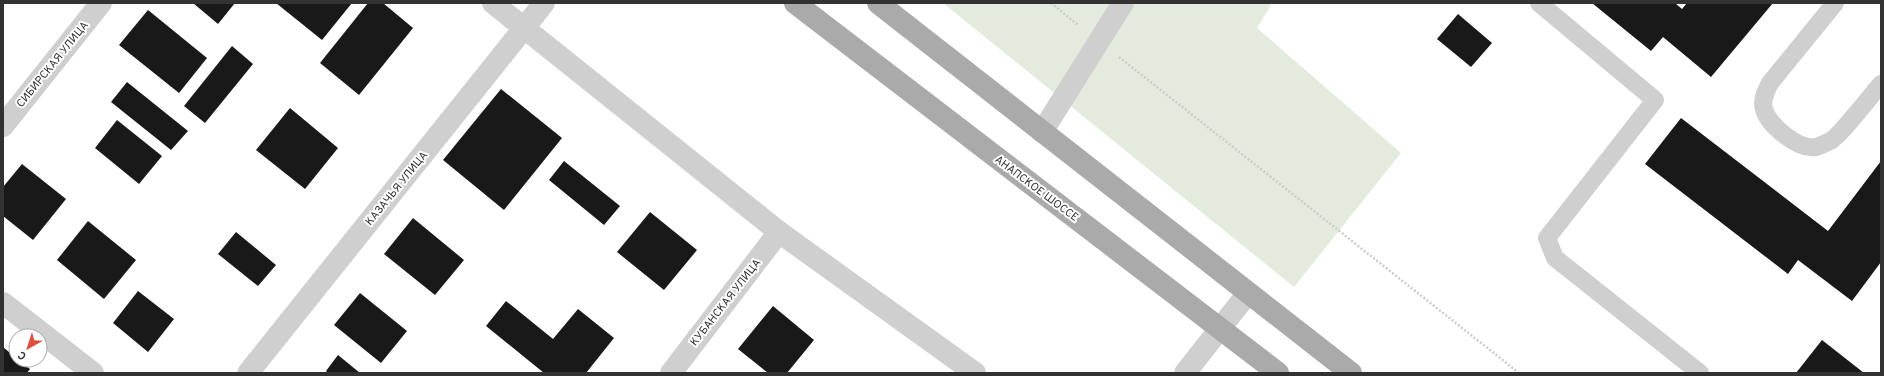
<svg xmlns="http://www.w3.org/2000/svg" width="1884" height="376" font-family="Overpass,sans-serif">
	<rect width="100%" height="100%" fill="#fff"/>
	<path fill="#e3ebde" d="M943,3h329l-15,25 144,125 -107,134z"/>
	<g fill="#191919">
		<path d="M193,3h42l-17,21z"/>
		<path d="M276,3h76l-30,37z"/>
		<path d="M368,3h15l30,25 -54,67 -39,-32z"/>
		<path d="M1592,3h83l7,6 5,-6h86l-62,74 -48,-40 -12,14z"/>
		<path d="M148,10l59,48 -28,35 -60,-48z"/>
		<path d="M1458,14l34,29 -21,24 -34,-28z"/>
		<path d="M232,46l21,18 -48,59 -21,-17z"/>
		<path d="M127,82l61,49 -17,19 -60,-48z"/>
		<path d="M501,89l61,49 -58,72 -61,-50z"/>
		<path d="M290,108l48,40 -33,41 -49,-39z"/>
		<path d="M1681,118l147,113 53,-70v101l-29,39 -54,-41 -10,14 -143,-110z"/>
		<path d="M117,120l45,36 -23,28 -44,-36z"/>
		<path d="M564,161l56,45 -16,19 -55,-45z"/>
		<path d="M22,164l44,35 -33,41 -30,-24v-29z"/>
		<path d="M650,212l47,38 -33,40 -47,-38z"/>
		<path d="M413,218l51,42 -29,35 -51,-41z"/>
		<path d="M88,221l48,39 -32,39 -47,-39z"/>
		<path d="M236,232l40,33 -18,21 -40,-32z"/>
		<path d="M138,291l36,28 -26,33 -35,-29z"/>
		<path d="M360,293l47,38 -26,32 -47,-38z"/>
		<path d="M506,301l47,38 25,-30 36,29 -28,35h-42l-58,-47z"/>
		<path d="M773,306l41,34 -27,33h-19l-30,-24z"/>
		<path d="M1822,340l42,33h-68z"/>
		<path d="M3,347l13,11v2h3l11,9 -3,4h-24z"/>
		<path d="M338,355l22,18h-32l-2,-2z"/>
	</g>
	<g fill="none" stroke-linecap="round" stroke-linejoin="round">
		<g stroke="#ccc" stroke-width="2.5" stroke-dasharray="2 2" stroke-linecap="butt">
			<path d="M1051,3l27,22"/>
			<path d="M1119,57l400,316"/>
		</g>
		<g stroke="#cfcfcf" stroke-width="18">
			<path d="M1539,3l116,97 -108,138 8,20 145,115"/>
			<path d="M1835,3l-65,80c-4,8 -9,17 -6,26 4,16 34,41 52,38 4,-1 10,-4 14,-6 9,-4 42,-47 51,-57"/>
		</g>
		<g stroke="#cfcfcf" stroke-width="22">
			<path d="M493,3l286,229 196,141"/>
			<path d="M3,126l98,-123"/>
			<path d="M1042,132l81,-129"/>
			<path d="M3,303l90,70"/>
			<path d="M248,373l296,-370"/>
			<path d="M671,373l108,-141"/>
			<path d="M1185,373l63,-80"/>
		</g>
		<g stroke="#aaa" stroke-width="22">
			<path d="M795,3l483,370"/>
			<path d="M878,3l473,370"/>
		</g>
	</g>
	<g text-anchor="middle" stroke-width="4" stroke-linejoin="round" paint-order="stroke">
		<g font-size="11" fill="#323232" stroke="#fff">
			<text transform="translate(52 64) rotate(-51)" y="4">СИБИРСКАЯ УЛИЦА</text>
			<text transform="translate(396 188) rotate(-51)" y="4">КАЗАЧЬЯ УЛИЦА</text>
			<text transform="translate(1037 188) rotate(37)" y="4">АНАПСКОЕ ШОССЕ</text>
			<text transform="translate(725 302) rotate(-52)" y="4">КУБАНСКАЯ УЛИЦА</text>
		</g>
	</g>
	<rect width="1884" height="376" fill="none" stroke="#323232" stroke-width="8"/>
	<g transform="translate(28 348) rotate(219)"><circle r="19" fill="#ffffff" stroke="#adadad"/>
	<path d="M0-3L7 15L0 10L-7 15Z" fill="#e04f3e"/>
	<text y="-6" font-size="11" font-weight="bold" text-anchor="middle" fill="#323232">С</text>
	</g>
</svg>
